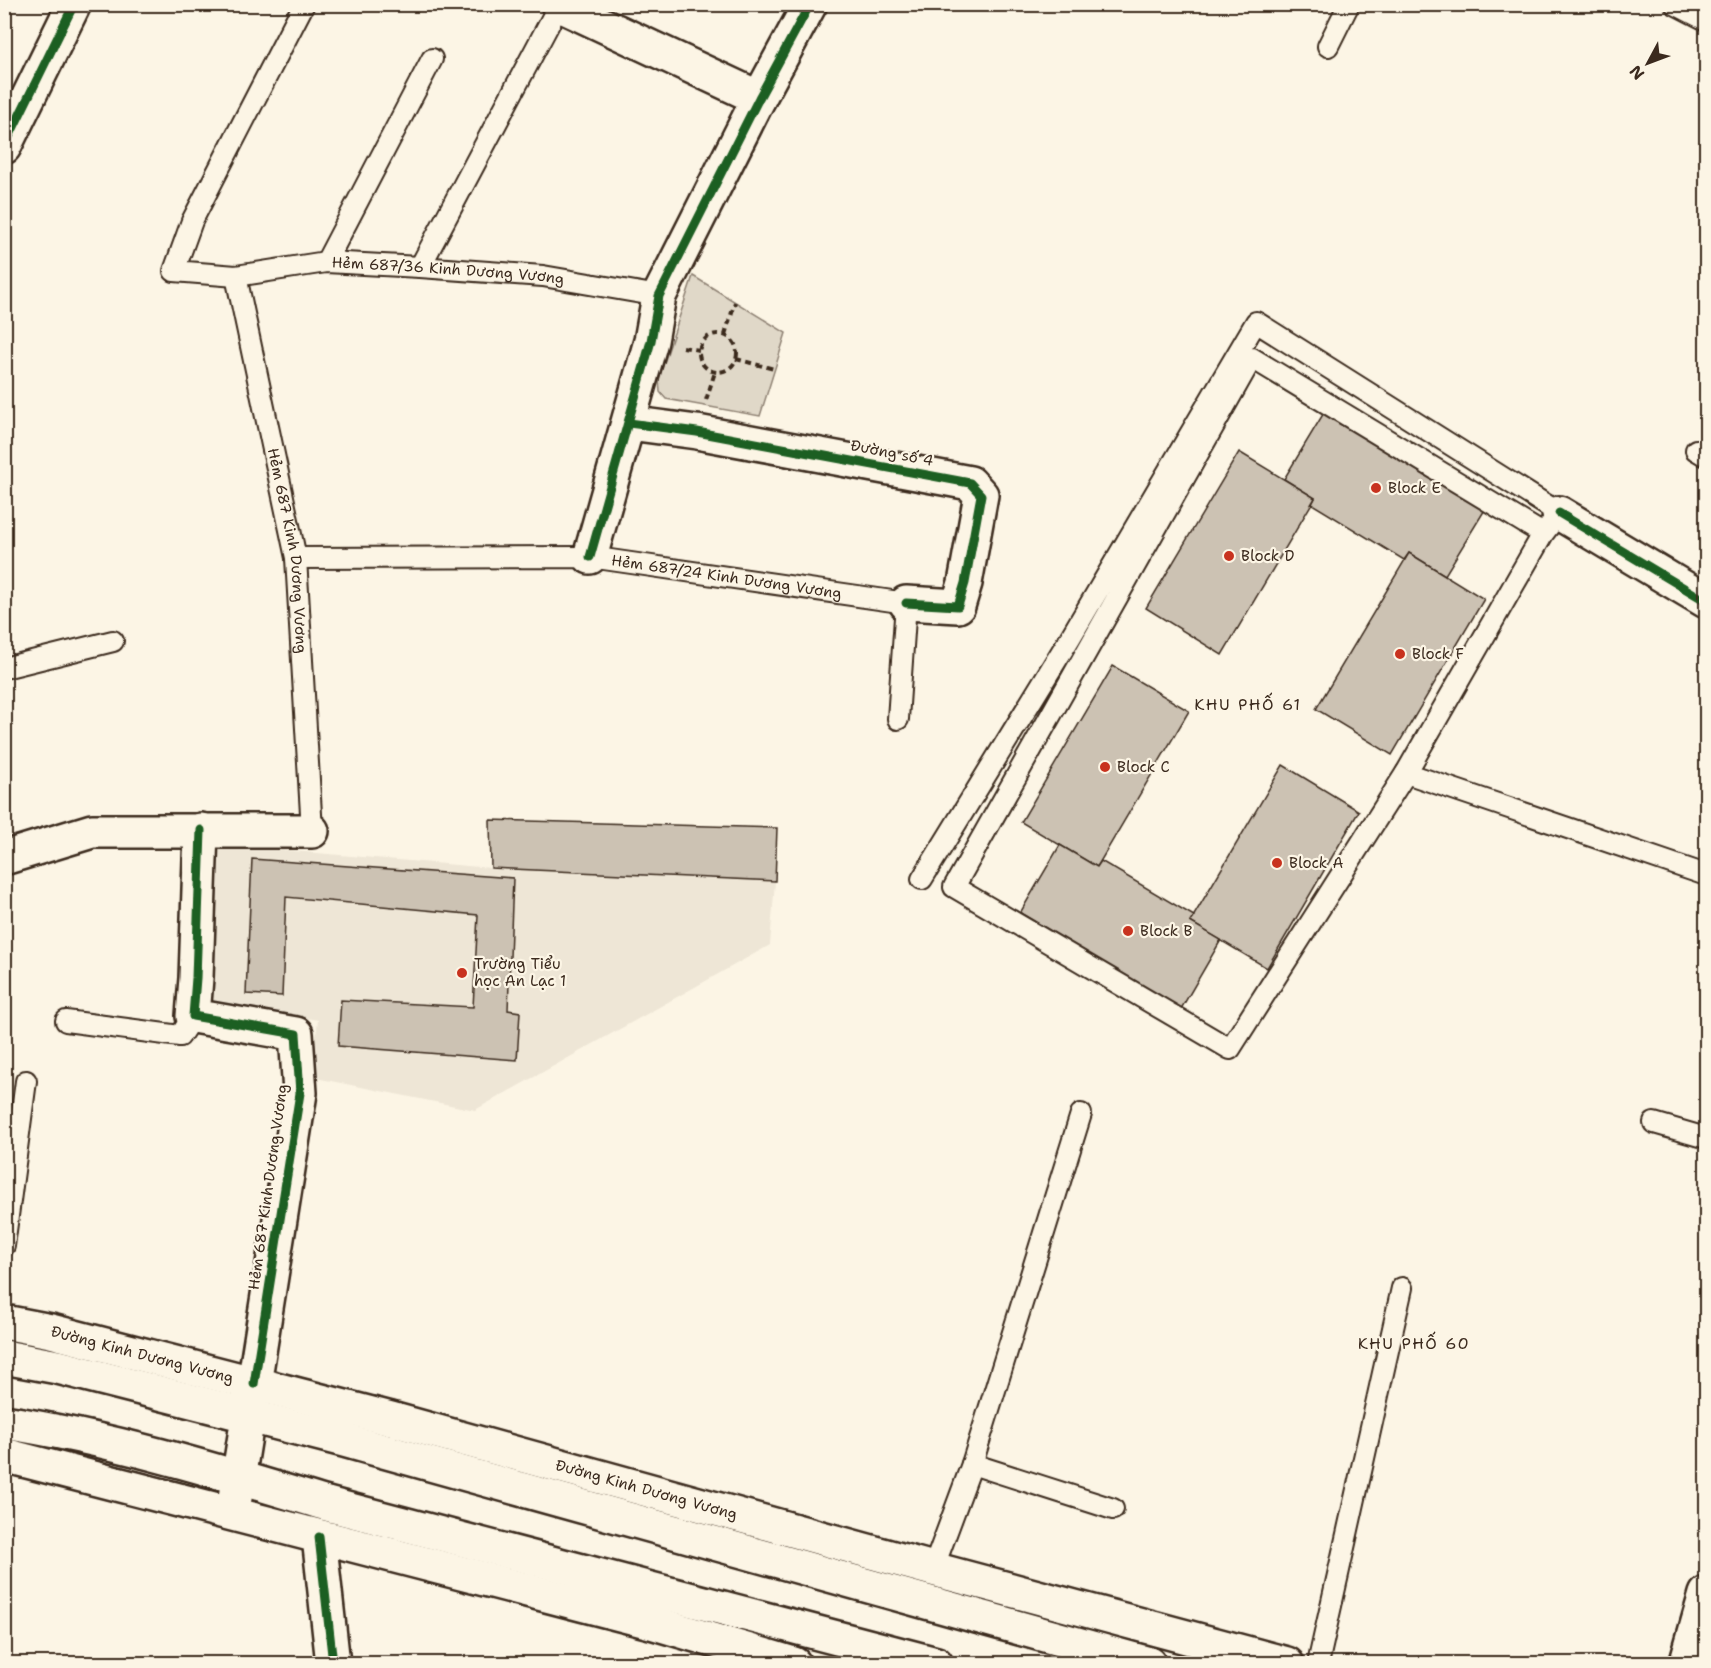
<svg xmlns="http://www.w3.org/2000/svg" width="1711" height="1668" font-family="'Shantell Sans',sans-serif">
	<rect width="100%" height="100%" fill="#fcf5e5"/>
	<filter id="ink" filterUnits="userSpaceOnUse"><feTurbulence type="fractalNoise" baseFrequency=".0167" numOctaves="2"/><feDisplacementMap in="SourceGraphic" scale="12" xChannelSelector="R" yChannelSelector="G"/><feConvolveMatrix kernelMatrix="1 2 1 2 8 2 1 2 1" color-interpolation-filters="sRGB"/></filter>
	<g filter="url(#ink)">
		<path fill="#eee6d6" d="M490,820l287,8 -2,53 -5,64 -295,165 -164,-33 7,-57 -114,-19 -2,-158 289,25z"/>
		<path fill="#e0d8c8" stroke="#8e8173" stroke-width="1.5" d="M693,276l93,57 -26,83 -94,-17 -6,-7 -1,-14z"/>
		<g fill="#ccc2b3" stroke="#3b2a1e" stroke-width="1.5">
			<path d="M1325,411l161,97 -41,67 -36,-22 -5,7 -92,-56 3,-6 -31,-19z"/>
			<path d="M1239,452l76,46 -93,157 -76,-47z"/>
			<path d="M1409,553l75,46 -92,156 -76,-46z"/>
			<path d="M1113,666l76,45 -92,156 -76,-45z"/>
			<path d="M1283,765l76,46 -92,157 -77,-46z"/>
			<path d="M490,820l287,8 -2,53 -284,-13z"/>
			<path d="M1060,845l37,22 4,-6 93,55 -4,6 31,18 -40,69 -161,-96z"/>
			<path d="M252,859l261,19 -5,132 12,2 -3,48 -179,-14 3,-46 132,7 5,-92 -192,-18 -4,99 -36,-2z"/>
		</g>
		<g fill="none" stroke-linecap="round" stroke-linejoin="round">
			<g stroke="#3b2a1e" stroke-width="24">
				<g id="service">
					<path id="s1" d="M304,4l-112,217 -18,50 62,5 90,-14 94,5 123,9 116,20"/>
					<path d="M1675,4l31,16"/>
					<path d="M1328,46l21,-42"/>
					<path d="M326,262l106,-203"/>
					<path d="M420,267l139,-262"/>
					<path id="s2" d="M236,276l60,282 16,273"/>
					<path d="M1696,450l10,6"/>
					<path id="s3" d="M296,558l294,-1 316,46 -8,116"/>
					<path d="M4,668l109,-27"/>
					<path d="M1406,773l300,102"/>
					<path d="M922,879l148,-241 186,-316 303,191 -16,21 -137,239 -176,276 -276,-162 298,-529 291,176"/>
					<path d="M66,1021l114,15 13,-20"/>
					<path d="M1654,1123l52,15"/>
					<path d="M4,1246l22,-165"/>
					<path d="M972,1464l141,45"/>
					<path d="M933,1569l39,-105 109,-350"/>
					<path d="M1318,1664l84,-376"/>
				</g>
			</g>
			<g stroke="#3b2a1e" stroke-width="38">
				<g id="minor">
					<path d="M558,4l201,94"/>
					<path d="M4,147l70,-143"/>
					<path d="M629,423l68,9 273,51 11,12 -16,88 -7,23 -52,-3"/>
					<path d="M1559,513l147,88"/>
					<path d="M590,557l61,-216 8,-45 100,-198 51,-94"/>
					<path d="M201,830l-5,148 -3,38 103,18 4,59 -46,291"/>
					<path d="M7,857l85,-26h220"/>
					<path d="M319,1537l14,127"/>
				</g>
			</g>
			<g stroke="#3b2a1e" stroke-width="38">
				<path id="secondary" d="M1686,1664l20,-70"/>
			</g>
			<g stroke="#3b2a1e" stroke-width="38">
				<g id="primary">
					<path id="s4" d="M4,1322l47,9 340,88 542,150 354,95"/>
					<path d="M4,1357l54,10 286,73 805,224"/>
					<path d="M4,1422c110,17 217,50 323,82l609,160"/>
					<path d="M4,1455l647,167 143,42"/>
					<path d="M235,1498l17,-106"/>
				</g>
			</g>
			<g stroke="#3b2a1e" stroke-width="4" stroke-dasharray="6 4.5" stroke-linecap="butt">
				<circle cx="718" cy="353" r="19"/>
				<path d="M725,335l10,-33"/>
				<path d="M683,347l16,3"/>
				<path d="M736,359l38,10"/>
				<path d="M706,400l9,-28"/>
			</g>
			<use href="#service" stroke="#fcf5e5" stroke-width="20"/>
			<use href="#minor" stroke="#fcf5e5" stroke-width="33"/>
			<use href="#secondary" stroke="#fcf5e5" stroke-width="33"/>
			<use href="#primary" stroke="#fcf5e5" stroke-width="33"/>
			<g stroke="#fcf5e5" stroke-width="13">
				<g id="cycleway">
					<path d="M4,147l70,-143"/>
					<path d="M629,423l68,9 273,51 11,12 -16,88 -7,23 -52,-3"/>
					<path d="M1559,513l147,88"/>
					<path d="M590,557l61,-216 8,-45 100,-198 51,-94"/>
					<path d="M201,830l-5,148 -3,38 103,18 4,59 -46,291"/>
					<path d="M319,1537l14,127"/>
				</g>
			</g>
			<use href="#cycleway" stroke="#1b5e20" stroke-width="9"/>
		</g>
	</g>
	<g fill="#c8321e" stroke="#fcf5e5" stroke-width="2">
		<circle cx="1376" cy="488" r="6"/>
		<circle cx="1229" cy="556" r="6"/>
		<circle cx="1400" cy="654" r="6"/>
		<circle cx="1105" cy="767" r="6"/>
		<circle cx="1277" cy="863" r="6"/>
		<circle cx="1128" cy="931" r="6"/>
		<circle cx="462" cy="973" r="6"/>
	</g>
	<g text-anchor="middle" stroke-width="4.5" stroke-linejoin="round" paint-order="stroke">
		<g font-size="15" fill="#3b2a1e" stroke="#fcf5e5">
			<text dy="5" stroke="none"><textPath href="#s1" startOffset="573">Hẻm 687/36 Kinh Dương Vương</textPath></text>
			<text transform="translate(892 453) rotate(11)" y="5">Đường số 4</text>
			<text dy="5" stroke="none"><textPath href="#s2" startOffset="280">Hẻm 687 Kinh Dương Vương</textPath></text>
			<text dy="5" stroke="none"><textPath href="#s3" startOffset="432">Hẻm 687/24 Kinh Dương Vương</textPath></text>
			<text transform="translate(268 1187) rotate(-82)" y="5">Hẻm 687 Kinh Dương Vương</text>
			<text dy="5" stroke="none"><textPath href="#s4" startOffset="142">Đường Kinh Dương Vương</textPath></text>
			<text dy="5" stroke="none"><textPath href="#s4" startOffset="664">Đường Kinh Dương Vương</textPath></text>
		</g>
		<g font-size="15" fill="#3b2a1e" stroke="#fcf5e5" text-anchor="start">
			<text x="1388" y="493">Block E</text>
			<text x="1241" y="561">Block D</text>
			<text x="1412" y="659">Block F</text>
			<text x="1117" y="772">Block C</text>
			<text x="1289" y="868">Block A</text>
			<text x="1140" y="936">Block B</text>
			<text x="474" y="969">Trường Tiểu<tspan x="474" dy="17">học An Lạc 1</tspan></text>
		</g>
		<g font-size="16" letter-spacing="1.5" fill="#3b2a1e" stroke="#fcf5e5">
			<text x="1248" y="710">KHU PHỐ 61</text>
			<text x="1414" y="1349">KHU PHỐ 60</text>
		</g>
	</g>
	<rect width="1711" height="1668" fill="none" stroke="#fcf5e5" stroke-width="24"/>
	<rect x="12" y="12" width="1687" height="1644" fill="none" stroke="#3b2a1e" stroke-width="2" filter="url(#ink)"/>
	<g transform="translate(1648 63) rotate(229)" stroke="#fcf5e5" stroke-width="4.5" paint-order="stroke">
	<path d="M0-4.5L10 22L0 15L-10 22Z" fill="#3b2a1e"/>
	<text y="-9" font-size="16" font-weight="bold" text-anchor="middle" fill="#3b2a1e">N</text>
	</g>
</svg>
